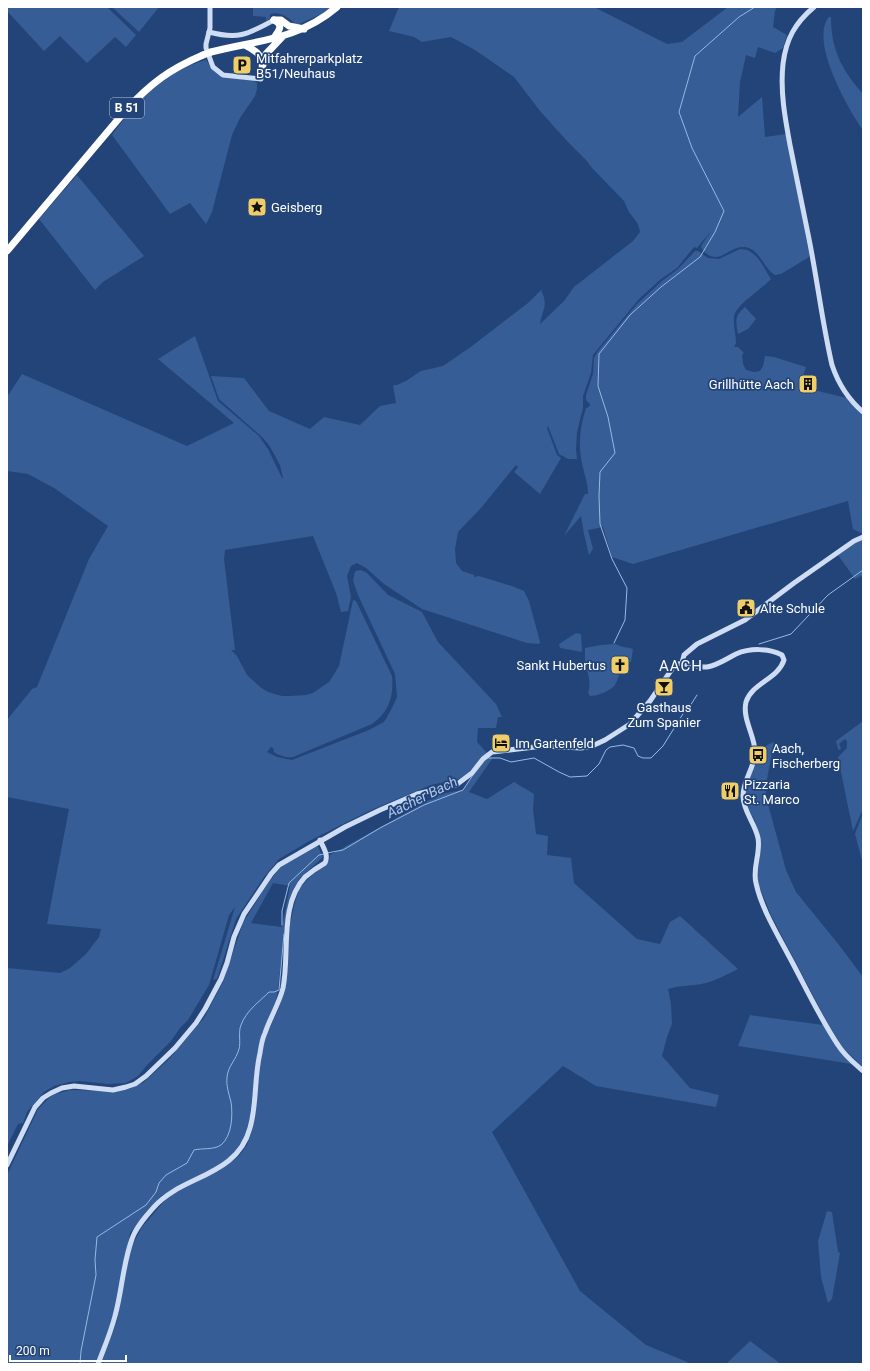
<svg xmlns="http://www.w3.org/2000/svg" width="870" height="1371" font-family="Roboto,sans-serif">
	<rect width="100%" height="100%" fill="#234478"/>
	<g fill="#365d96" fill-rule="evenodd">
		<path d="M7,7h100l29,28 -10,12 -11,-10 -28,26 -27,-27 -16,15 -37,-40z"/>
		<path d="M112,7h47l-20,25z"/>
		<path d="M253,7h79l-11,7 -24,11c-8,-7 -16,-14 -27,-11v4l-4,3v-4l-13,-1z"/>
		<path d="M399,7h195l73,37 15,-2 46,-35h49l-2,4 -2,16 14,8 -4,13 -8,5 -17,-6 -3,11 -9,-3 -6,27 -2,35 24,-20 3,40 21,-3 23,119v4l-28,17 -6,1c-12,-7 -15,-27 -31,-28 -14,-1 -24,17 -37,7 -3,-2 -5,-4 -6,-8l10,-15 -14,17 -3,-1 -17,21 -16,11 -22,20 -46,56 -2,18 -8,23v12l-6,24 -1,18 1,9h-9l-9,-5 -11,-28 -1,2 10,27 4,3 -21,36 -26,-22 4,-5 -2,-2 -35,43 -23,24 -3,17 1,14 6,8 12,4v2l5,-1 33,10 12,5 5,10 11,41 -1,2 -12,-1 -105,-34 -38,-25 -18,-16 -9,-5 -6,3 -4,10 4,21 -3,14 -7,1 -5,-19 -23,-57 -88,14 -1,9 11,91h-4l6,6 10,19 13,12 8,5 14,4h8l16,-1 7,-2 16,-11 10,-16 14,-66 3,1 36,75c2,20 -3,36 -20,48l-79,33c-6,1 -14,-1 -19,-5l-1,-4 -2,-1 -4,5 10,5 15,3 77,-30 15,-8 7,-12 6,-13 -2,-23 -37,-79 -5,-14 2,-10 6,-1 6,3 21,22 34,17 16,30 58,62 6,13h-4l-2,11h-18l-1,14 10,11 -19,20 -9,6 -28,6 -60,25 -60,30 -32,19 -15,18 -28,42 -19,60 -4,1 22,-73 -6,8 -20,70 -21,35 -8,8 -9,13 -24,24 -9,11 -12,7 -18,1 -28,-3 -11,1 -15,4 -10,6 -12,14 -5,6 -4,11 -5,1 -11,22v-178l53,5 10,-5 16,-14 13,-17 2,-8 -54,-5 22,-115 -62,-12v-77l25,-31 5,-2 52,-128 19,-33 -54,-38 -26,-14 -21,-3v-74l15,-23 165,72 47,-23 -76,-64 37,-23 23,65 41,35 9,13 14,29h1l-3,-13 -11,-20 -7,-8 -43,-38 -8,-23 33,2 25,33 41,18 14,-12 36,8 20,-19 16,-3 -3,-18h4l9,-4 15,-10 22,-5 29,-20 56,-43 13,-13c8,16 1,20 -1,34l24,-23 10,-14 59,-46 7,-9 -2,-8 -9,-12 -5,-11 -32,-33 -6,-8 -19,-19 -27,-30 -26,-34 -39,-27 -24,-13 -29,5 -8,-5 -25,-6z"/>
		<path d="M829,17h2c0,33 11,53 32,77v36c-15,-21 -54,-90 -34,-113z"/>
		<path d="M206,60l7,10 8,6 33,5 3,2v6l-2,7 -15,22 -8,17 -20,77 -6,12 -16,-21 -20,11 -58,-79c25,-35 52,-64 94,-75z"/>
		<path d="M77,175l67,81 -41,26 -8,8 -56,-71z"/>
		<path d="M740,249c17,0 23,18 31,30 -9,10 -36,26 -37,38 -1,8 2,17 2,26l-2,4h4l6,6 -2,2 1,9 3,6 8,2 6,-1 3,-5 2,-10 9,1 32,10 -4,12 -1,8 46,11 16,18v118l-10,-5 -5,-28 -215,63 -21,-7 -9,-30 -15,3 5,19 -4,6 -5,-21 -3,-18 -17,20 21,-42h3c0,-12 -4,-20 -6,-31 -4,-18 -2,-37 4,-55l3,-1 1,-3 -4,-4v-5l7,-21 1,-16 4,-7 39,-47 25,-23 16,-12 17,-18h3l10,7 11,1z"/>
		<path d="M745,307l11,12 -8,10 -10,5c-2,-14 -4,-17 7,-27z"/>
		<path d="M863,539v36l-8,4 -17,-24 15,-11z"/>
		<path d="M576,633l5,1 1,18 -22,-4 -1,-4z"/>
		<path d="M615,644c6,3 12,3 18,5l-2,13h-11l-6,-2 -2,7 8,5c-1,4 -3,9 -5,13 -5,6 -17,11 -25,11l-2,-3c4,-11 -1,-21 -3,-32 0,-4 0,-9 0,-13l16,-3z"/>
		<path d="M863,721v88l-10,22 -15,-74 9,-9v-7l-2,-2 -6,5 2,4 -1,2 -2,-1 -2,-8z"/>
		<path d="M774,742l-8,42v13l20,73 10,22 43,53 24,32v90l-20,-19 -15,-24 -57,-109 -12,-29 -2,-12 4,-25 -1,-12 -5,-16 -6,-11 -4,-17 2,-11 12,-27 8,-10z"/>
		<path d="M489,756l3,3 -23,33 18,7 27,-17 20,12 -1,16 3,24 12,2 -1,19 24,3 3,25 63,56 23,5 10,-22 10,-6 58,53c-10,5 -21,11 -32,14 -13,3 -26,2 -38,6l3,15 1,20 -5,13 -5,19 28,32 29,7 -3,12 -120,-21 -33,-20 -71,66 88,159 66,54 46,19h-591l16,-43 13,-71 12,-23 26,-30 41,-22 29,-18 9,-12 6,-17 4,-50 8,-40 14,-30 6,-20 5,-64 5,-22 4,-13 9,-10 21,-18 1,-6 110,-61 23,-4 16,-23z"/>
		<path d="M863,813v51l-8,-30z"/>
		<path d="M317,845l6,12 -22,20 -9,14 -5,18 -9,80 -2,12 -14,33 -5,21 -8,70 -3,11 -18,24 -67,36 -31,37 -17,87 -16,44h-90v-189l31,-66 14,-14 18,-5 43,1 16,-2 15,-7 24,-22 36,-42 19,-36 20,-59 21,-34 17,-23zM273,883l17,3 -8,41 -31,-4z"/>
		<path d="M750,1015l73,10 29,39 -114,-18z"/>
		<path d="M827,1211l5,1 6,40 2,1 -8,46 -4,4 -7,-26 -3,-36z"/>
		<path d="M750,1341l31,23h-55z"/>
	</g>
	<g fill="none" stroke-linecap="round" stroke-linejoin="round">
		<g stroke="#99b8e5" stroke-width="1">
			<path d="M614,643l11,-23 2,-32 -15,-29 -12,-35 -1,-28 1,-24 15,-19 -7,-36 -10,-31 1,-32 31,-39 31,-28 39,-30 15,-25 9,-21 -32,-63 -13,-36 16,-56 44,-39 16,-10"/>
			<path d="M759,644l32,-10 37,-39 35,-25"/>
			<path d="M489,758h11l11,4 23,-4 25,14 11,5 17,-1 12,-12 7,-14 4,-3 13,-2 11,3 4,8 5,2h8l12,-12 23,-37 4,-3 7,-11"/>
			<path d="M327,853l16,-3 37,-22 44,-23 39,-15 10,-15"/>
			<path d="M282,925v-14l7,-28 30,-28 5,-1"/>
			<path d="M80,1364l1,-13 15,-76 -1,-15 2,-23 49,-32 10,-13 3,-9 7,-8 21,-12 7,-13c8,-2 20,0 27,-5 11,-9 12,-30 10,-43 -2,-8 -5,-16 -4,-25 1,-11 9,-17 12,-28 2,-7 -1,-17 2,-24 5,-14 18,-23 28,-33h5l5,-2 5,-56"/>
		</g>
		<g stroke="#cedcf4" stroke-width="5">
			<path d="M210,7v21l-4,16v4l7,19 10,8 38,4 1,-11"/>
			<path d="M814,7c-19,16 -28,32 -31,57 -3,27 2,54 7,81 6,30 12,59 18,89 9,43 14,88 24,131 6,18 17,35 31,47"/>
			<path d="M209,32c30,8 39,2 65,-12"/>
			<path d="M682,663l2,-8 13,-11 48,-24 49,-37 60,-42 9,-4"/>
			<path d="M7,1165l28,-58 8,-9 8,-5 11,-5 12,-2 39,4 13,-3 9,-3 11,-8 29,-28 21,-25 9,-14 16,-30 6,-16 7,-26 10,-23 27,-40 8,-9 66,-38 35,-17 37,-16 39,-9 16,-12 11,-14 9,-7 51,-6 38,2 11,-2 13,-6 25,-16 20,-23 22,-32 5,-5c10,-2 20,4 30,3 11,-2 19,-8 29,-13 14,-6 32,-6 46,1l2,5c-6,19 -32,23 -38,42 -4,17 9,34 9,50 0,15 -12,28 -12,44 0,15 12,27 15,42 3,15 -6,30 -2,45 5,25 23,54 35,77 15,28 29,58 47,85 6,10 16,18 25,26"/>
			<path d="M98,1364c6,-16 13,-32 17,-48 7,-25 8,-53 17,-77 4,-12 14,-23 22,-32 28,-32 83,-30 96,-79 7,-24 4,-50 10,-75 1,-7 2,-14 5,-20 5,-15 14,-29 18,-45 7,-35 -4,-83 22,-111 6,-5 13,-10 20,-14 4,-8 -2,-16 -5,-23"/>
		</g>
		<g stroke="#fff" stroke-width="7">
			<path d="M274,20h7l8,6 15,3"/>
			<path d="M273,39c5,-7 12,-14 1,-19"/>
			<path d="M245,45c9,5 16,8 17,19"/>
			<path d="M211,52c47,-12 87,-12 126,-45"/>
			<path d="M262,68l4,-14 16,-17"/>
			<path d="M7,251l119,-141c25,-27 44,-41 77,-55"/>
		</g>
		<path stroke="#fff" stroke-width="7" d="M203,55l8,-3"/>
	</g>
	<defs>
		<g id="parking-square" transform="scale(1)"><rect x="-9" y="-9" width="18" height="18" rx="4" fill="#efce68" stroke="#234478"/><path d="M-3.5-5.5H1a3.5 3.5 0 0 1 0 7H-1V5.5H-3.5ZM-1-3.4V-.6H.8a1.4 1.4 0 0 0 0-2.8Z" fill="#111"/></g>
		<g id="sight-square" transform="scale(1)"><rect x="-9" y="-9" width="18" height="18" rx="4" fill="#efce68" stroke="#234478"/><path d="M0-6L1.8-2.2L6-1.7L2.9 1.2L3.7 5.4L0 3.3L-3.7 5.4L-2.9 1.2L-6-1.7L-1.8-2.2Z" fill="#111"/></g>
		<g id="building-square" transform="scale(1)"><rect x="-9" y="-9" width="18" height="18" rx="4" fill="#efce68" stroke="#234478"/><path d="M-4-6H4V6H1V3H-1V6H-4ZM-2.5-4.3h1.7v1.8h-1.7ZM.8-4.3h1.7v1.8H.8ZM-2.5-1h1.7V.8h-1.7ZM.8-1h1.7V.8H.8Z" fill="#111"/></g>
		<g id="civic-square" transform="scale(1)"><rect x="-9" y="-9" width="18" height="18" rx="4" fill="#efce68" stroke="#234478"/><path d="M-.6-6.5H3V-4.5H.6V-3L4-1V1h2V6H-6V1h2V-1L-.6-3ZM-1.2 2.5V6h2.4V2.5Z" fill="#111"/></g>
		<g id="church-square" transform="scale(1)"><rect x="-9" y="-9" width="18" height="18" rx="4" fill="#efce68" stroke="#234478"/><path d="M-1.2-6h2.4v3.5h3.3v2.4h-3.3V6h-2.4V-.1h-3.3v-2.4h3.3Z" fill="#111"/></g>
		<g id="bar-square" transform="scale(1)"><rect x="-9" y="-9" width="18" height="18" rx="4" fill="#efce68" stroke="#234478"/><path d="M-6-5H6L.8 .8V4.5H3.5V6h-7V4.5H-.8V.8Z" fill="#111"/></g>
		<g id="hotel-square" transform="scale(1)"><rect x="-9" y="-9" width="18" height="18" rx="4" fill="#efce68" stroke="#234478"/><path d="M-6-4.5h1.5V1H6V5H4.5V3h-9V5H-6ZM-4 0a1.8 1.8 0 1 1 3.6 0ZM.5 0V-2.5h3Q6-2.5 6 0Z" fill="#111"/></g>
		<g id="bus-square" transform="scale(1)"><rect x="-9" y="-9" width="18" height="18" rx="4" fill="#efce68" stroke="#234478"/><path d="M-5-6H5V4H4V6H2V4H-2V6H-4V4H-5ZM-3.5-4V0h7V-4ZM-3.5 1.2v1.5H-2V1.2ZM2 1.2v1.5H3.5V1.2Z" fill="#111"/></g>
		<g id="restaurant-square" transform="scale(1)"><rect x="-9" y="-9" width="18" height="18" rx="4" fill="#efce68" stroke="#234478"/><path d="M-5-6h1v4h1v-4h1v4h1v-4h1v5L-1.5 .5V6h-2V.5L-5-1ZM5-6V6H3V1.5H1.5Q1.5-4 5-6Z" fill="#111"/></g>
	</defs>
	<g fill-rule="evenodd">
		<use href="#parking-square" x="242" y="65"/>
		<use href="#sight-square" x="257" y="207"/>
		<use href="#building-square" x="808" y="384"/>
		<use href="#civic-square" x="746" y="608"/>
		<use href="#church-square" x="620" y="665"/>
		<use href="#bar-square" x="664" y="687"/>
		<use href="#hotel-square" x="501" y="743"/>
		<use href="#bus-square" x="758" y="755"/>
		<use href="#restaurant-square" x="730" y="791"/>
	</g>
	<g text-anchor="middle" stroke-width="3.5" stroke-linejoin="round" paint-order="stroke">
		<rect fill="#234478" stroke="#bdc7d6" stroke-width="1" x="110" y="98" width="34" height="20" rx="3"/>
		<g font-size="12" font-weight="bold" fill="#fff">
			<text x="127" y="112">B 51</text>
		</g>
		<g font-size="13" fill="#fff" stroke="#234478" text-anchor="start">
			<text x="256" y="63">Mitfahrerparkplatz<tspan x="256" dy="15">B51/Neuhaus</tspan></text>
			<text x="271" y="212">Geisberg</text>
			<text x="794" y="389" text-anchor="end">Grillhütte Aach</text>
			<text x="760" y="613">Alte Schule</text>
			<text x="606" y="670" text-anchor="end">Sankt Hubertus</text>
			<text x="664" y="712" text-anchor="middle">Gasthaus<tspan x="664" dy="15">Zum Spanier</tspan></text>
			<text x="515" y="748">Im Gartenfeld</text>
			<text x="772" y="753">Aach,<tspan x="772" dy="15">Fischerberg</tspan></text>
			<text x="744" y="789">Pizzaria<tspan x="744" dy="15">St. Marco</tspan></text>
		</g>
		<g font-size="14" font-style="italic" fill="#b0c8ec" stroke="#234478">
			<text transform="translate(422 797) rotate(-26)" y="5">Aacher Bach</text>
		</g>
		<g font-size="15" letter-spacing="1" fill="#fff" stroke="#234478">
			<text x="681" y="671">AACH</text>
		</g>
	</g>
	<rect width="870" height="1371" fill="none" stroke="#ffffff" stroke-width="16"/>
	<path d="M10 1355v6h116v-6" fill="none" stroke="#ffffff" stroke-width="2"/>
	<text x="16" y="1355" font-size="12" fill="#ffffff" stroke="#234478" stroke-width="3" paint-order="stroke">200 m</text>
</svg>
